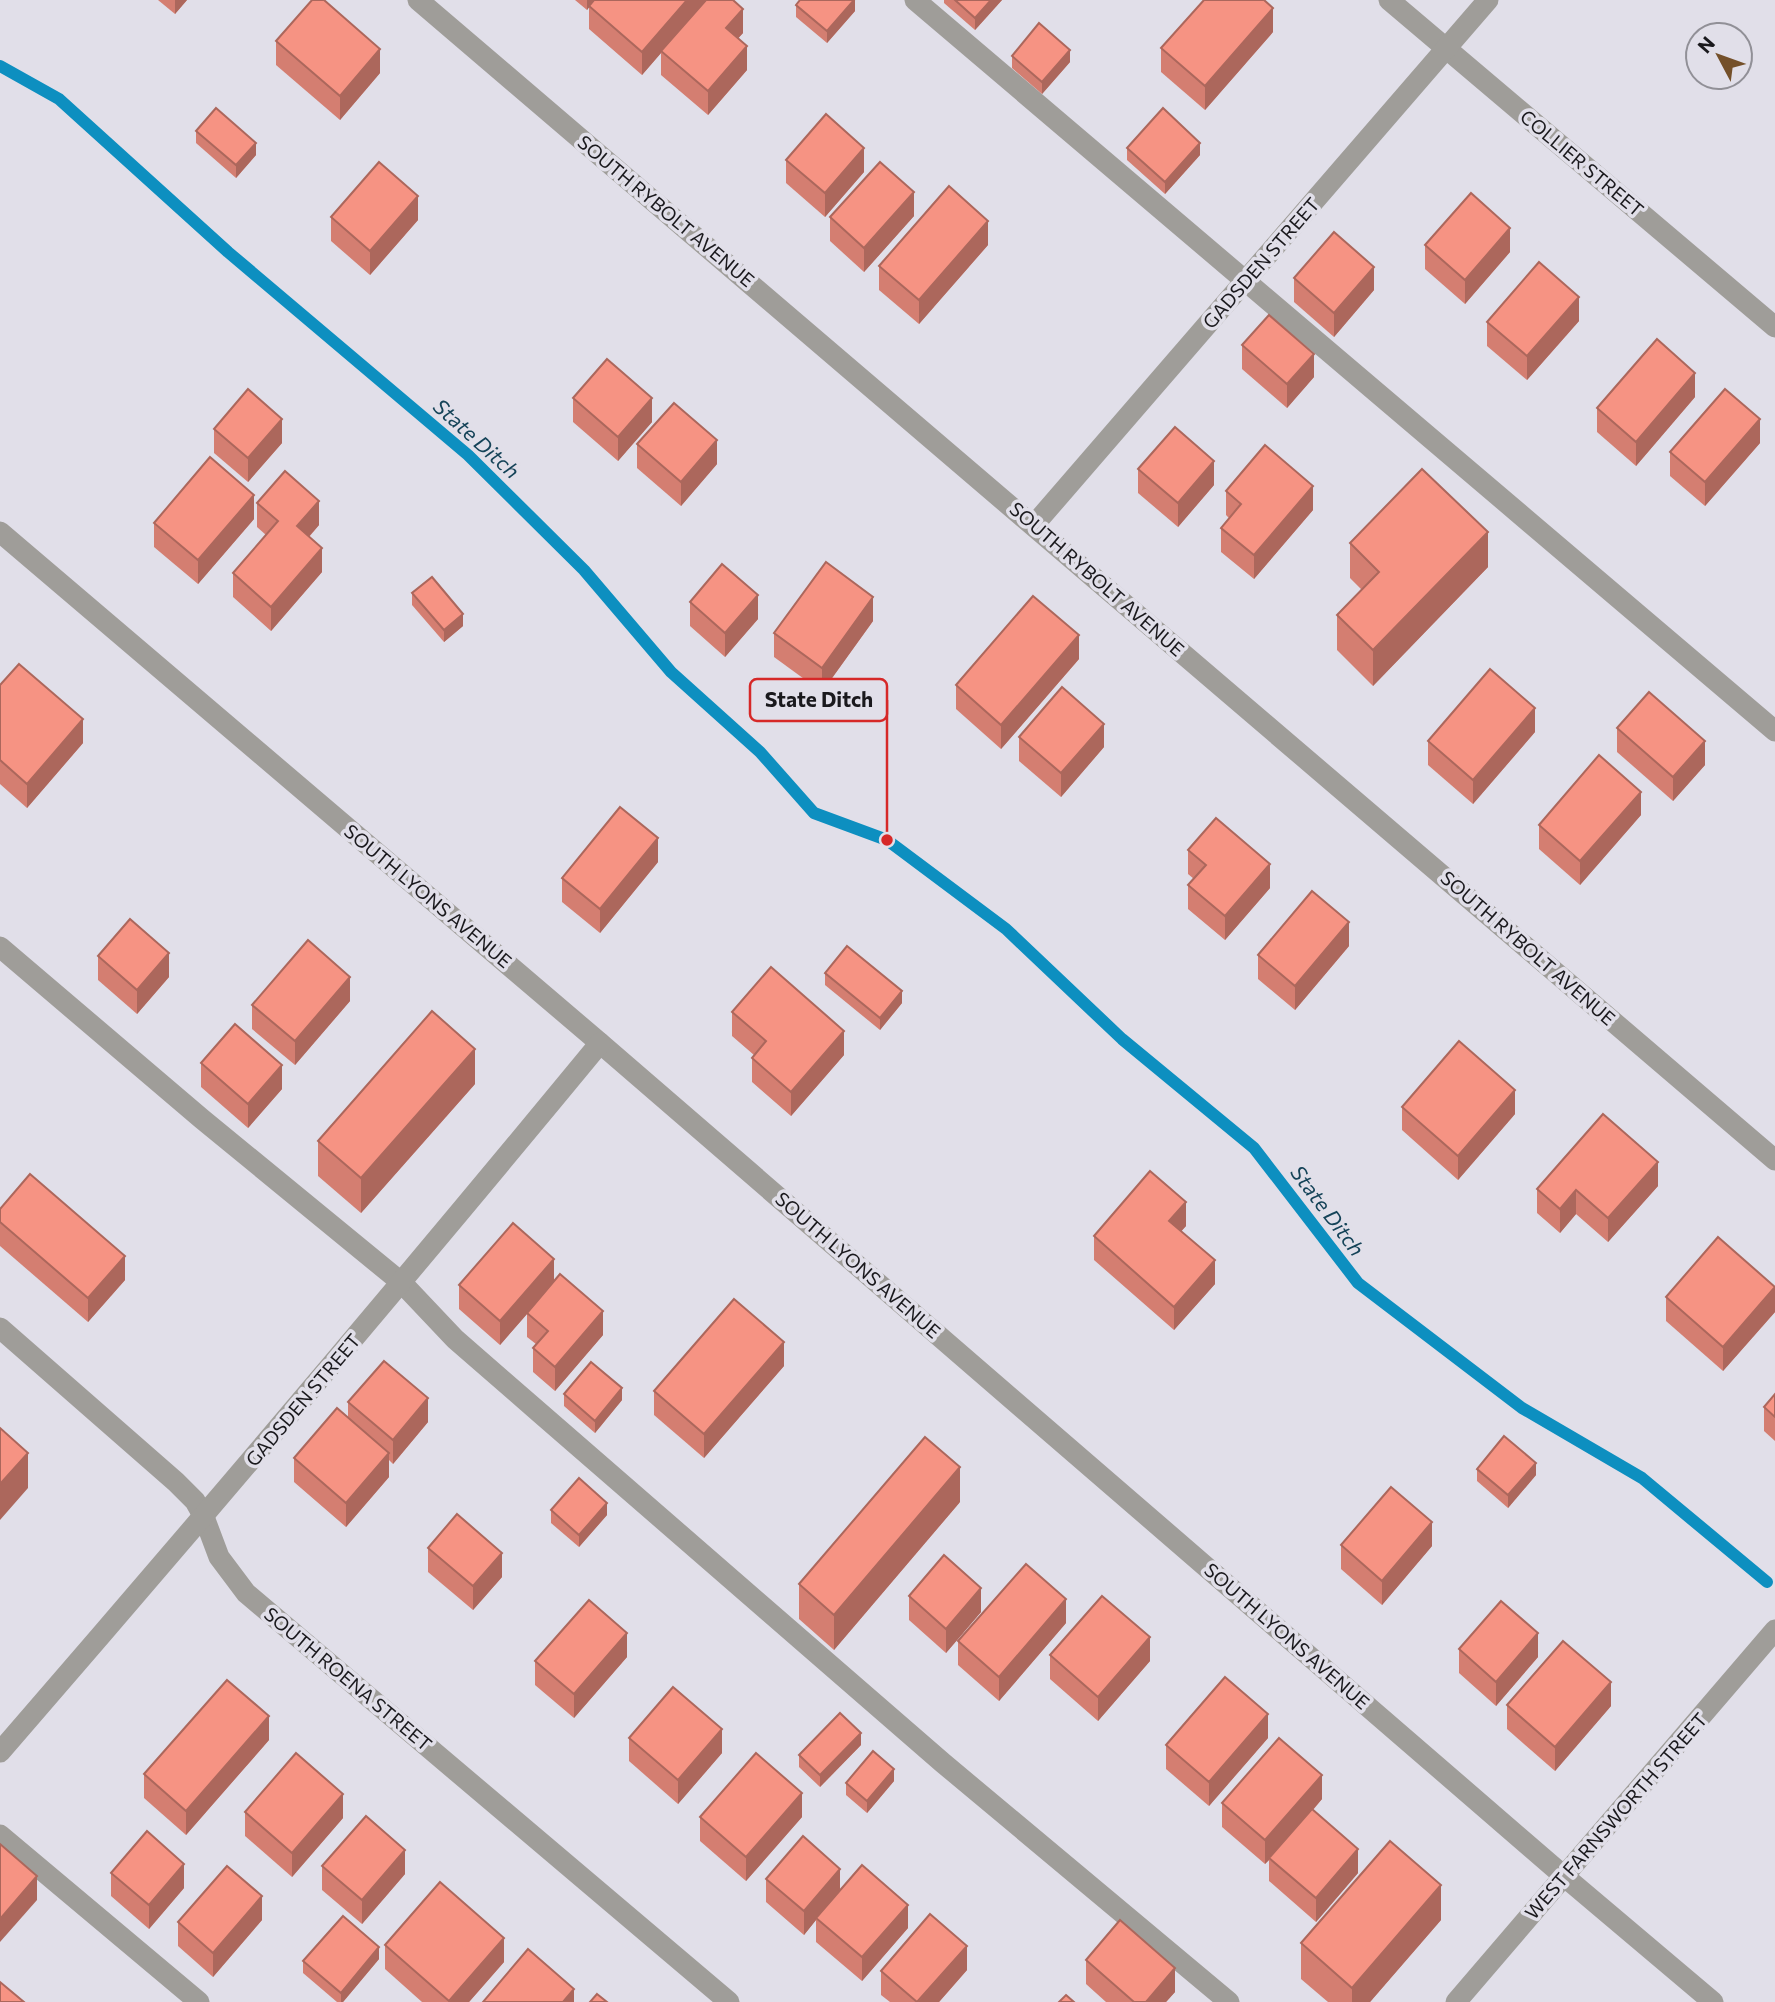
<svg xmlns="http://www.w3.org/2000/svg" width="1775" height="2002" font-family="Commissioner,sans-serif">
	<rect width="100%" height="100%" fill="#e1dfe9"/>
	<g fill="none" stroke-linecap="round" stroke-linejoin="round">
		<path stroke="#0d8fc0" stroke-width="12" d="M0,66l59,33 169,153 240,203 116,115 87,102 89,80 54,61 73,27 119,89 116,110 132,109 104,135 164,125 120,70 125,104"/>
		<g stroke="#9f9d99" stroke-width="21">
			<path d="M915,0l860,731"/>
			<path d="M0,947l202,172 200,164 53,56 85,74 403,350 286,239"/>
			<path d="M0,1835l199,167"/>
		</g>
		<g stroke="#9f9d99" stroke-width="21">
			<path d="M418,0l1357,1160"/>
			<path d="M1389,0l386,327"/>
			<path d="M1034,525l454,-525"/>
			<path d="M0,532l600,511 965,834 148,125"/>
			<path d="M0,1328l176,154 19,19 9,16 15,40 27,36 483,409"/>
			<path d="M0,1752c203,-234 403,-470 600,-709"/>
			<path d="M1456,2002l319,-372"/>
		</g>
	</g>
	<g fill="#d47e71">
		<path d="M158,0h29l-12,14z"/>
		<path d="M575,0h158l10,33 -5,5 9,32 -39,45 -47,-40v-22l-19,22 -53,-46v-22l-2,3z"/>
		<path d="M855,0v11l-28,32 -31,-26v-12z"/>
		<path d="M944,0h58l-27,30 -31,-27z"/>
		<path d="M1273,32l-68,78 -44,-38v-24z"/>
		<path d="M276,41l104,32 -40,47 -64,-55z"/>
		<path d="M1012,56l58,6 -28,32 -30,-26z"/>
		<path d="M196,131l60,24 -20,23 -40,-35z"/>
		<path d="M1127,148l73,7 -35,39 -38,-34z"/>
		<path d="M786,160l78,12 -39,45 -39,-34z"/>
		<path d="M914,216l-50,56 -34,-31v-24z"/>
		<path d="M331,217l87,3 -48,55 -39,-34z"/>
		<path d="M988,245l-69,79 -40,-34v-24z"/>
		<path d="M1425,245l85,7 -45,52 -40,-35z"/>
		<path d="M1294,278l80,12 -40,47 -40,-35z"/>
		<path d="M1579,321l-52,59 -40,-34v-24z"/>
		<path d="M1242,345l72,32 -27,31 -45,-39z"/>
		<path d="M1695,397l-59,69 -39,-34v-24z"/>
		<path d="M573,398l79,24 -34,39 -45,-39z"/>
		<path d="M214,429l68,14 -34,39 -34,-29z"/>
		<path d="M1760,443l-55,63 -35,-30v-24z"/>
		<path d="M637,444l80,20 -36,42 -44,-38z"/>
		<path d="M1138,469l76,16 -36,42 -40,-34z"/>
		<path d="M1226,491l87,19 -59,69 -33,-27v-24l8,-10 -3,-3z"/>
		<path d="M257,503l62,22 -10,12 13,35 -51,59 -38,-34v-24l33,-38 -9,-8z"/>
		<path d="M254,519l-56,65 -44,-37v-24z"/>
		<path d="M1350,543l138,24 -115,119 -36,-36v-35l25,-25 -12,-12z"/>
		<path d="M412,593l51,33 -19,16 -32,-37z"/>
		<path d="M690,602l68,17 -33,38 -35,-31z"/>
		<path d="M873,621l-51,71 -48,-35v-24z"/>
		<path d="M1079,659l-78,90 -45,-40v-24z"/>
		<path d="M0,685l83,58 -56,65 -27,-24z"/>
		<path d="M1617,728l88,37 -32,36 -56,-49z"/>
		<path d="M1535,732l-62,72 -45,-39v-24z"/>
		<path d="M1019,737l85,10 -43,50 -42,-36z"/>
		<path d="M1641,815l-61,70 -41,-36v-24z"/>
		<path d="M1188,850l82,38 -45,52 -37,-31v-24l6,-6 -6,-5z"/>
		<path d="M658,862l-58,71 -38,-31v-24z"/>
		<path d="M1349,946l-54,64 -37,-31v-24z"/>
		<path d="M98,956l71,21 -32,37 -39,-34z"/>
		<path d="M825,973l77,30 -22,27 -55,-45z"/>
		<path d="M350,1001l-55,64 -43,-36v-24z"/>
		<path d="M732,1012l112,43 -53,61 -39,-34v-24l2,-3 -22,-19z"/>
		<path d="M201,1063l81,26 -34,39 -47,-41z"/>
		<path d="M475,1084l-114,129 -43,-37v-35z"/>
		<path d="M1402,1107l113,7 -57,66 -56,-50z"/>
		<path d="M1658,1186l-50,56 -32,-28 -16,19 -23,-20v-24z"/>
		<path d="M0,1209l125,71 -37,42 -88,-76z"/>
		<path d="M1186,1226l-5,5 34,53 -41,46 -80,-70v-24z"/>
		<path d="M554,1281l49,54 -48,56 -22,-19v-24l3,-4 -9,-7v-23l-27,31 -41,-36v-24z"/>
		<path d="M1775,1287v25l-52,59 -57,-50v-24z"/>
		<path d="M784,1366l-80,92 -50,-43v-24z"/>
		<path d="M564,1394l58,6 -27,33 -31,-27z"/>
		<path d="M1775,1394v47l-11,-10v-24z"/>
		<path d="M348,1402l80,20 -35,42 -4,-4v17l-43,50 -52,-45v-24l54,-40z"/>
		<path d="M1477,1469l59,6 -28,33 -31,-27z"/>
		<path d="M960,1502l-126,148 -35,-31v-35z"/>
		<path d="M551,1510l56,5 -28,32 -28,-24z"/>
		<path d="M1341,1545l91,1 -50,59 -41,-36z"/>
		<path d="M428,1548l74,29 -29,33 -45,-38z"/>
		<path d="M909,1596l72,16 -35,41 -37,-33z"/>
		<path d="M1066,1623l-67,78 -41,-36v-24z"/>
		<path d="M1459,1649l79,8 -42,49 -37,-33z"/>
		<path d="M1050,1655l100,6 -52,60 -48,-42z"/>
		<path d="M627,1657l-53,61 -39,-33v-24z"/>
		<path d="M1507,1705l104,1 -56,65 -48,-42z"/>
		<path d="M629,1738l93,15 -44,51 -49,-43z"/>
		<path d="M1268,1738l-59,68 -43,-37v-24z"/>
		<path d="M269,1740l-83,95 -42,-37v-24z"/>
		<path d="M861,1745l-41,42 -21,-20v-12z"/>
		<path d="M894,1781l-27,32 -21,-18v-12z"/>
		<path d="M1322,1799l-9,11 45,63 -42,49 -47,-41v-21l-4,4 -43,-37v-24z"/>
		<path d="M245,1812l98,6 -51,59 -47,-41z"/>
		<path d="M700,1817h102l-56,64 -46,-40z"/>
		<path d="M322,1866l83,8 -43,50 -40,-34z"/>
		<path d="M111,1873l73,15 -35,41 -38,-33z"/>
		<path d="M766,1879l74,12 68,37 -46,53 -46,-39v-22l-12,15 -38,-33z"/>
		<path d="M262,1920l-49,57 -35,-31v-24z"/>
		<path d="M1441,1920l-71,82h-42l-27,-23v-36z"/>
		<path d="M385,1945l119,17 -35,40h-47l-37,-33z"/>
		<path d="M379,1959l-36,43h-6l-34,-29v-12z"/>
		<path d="M1086,1960l89,32 -9,10h-60l-20,-18z"/>
		<path d="M967,1970l-28,32h-49l-9,-7v-24z"/>
	</g>
	<g fill="#ac675c">
		<path d="M175,0h12l-12,14z"/>
		<path d="M587,0h8l-8,10z"/>
		<path d="M687,0h20l-46,51v2l-19,22v-23z"/>
		<path d="M854,0h1v11l-28,32v-12z"/>
		<path d="M991,0h11l-27,30v-12z"/>
		<path d="M1273,8v24l-68,78v-24z"/>
		<path d="M743,9v24l-17,19v-24z"/>
		<path d="M747,46v24l-39,45v-24z"/>
		<path d="M380,49v24l-40,47v-24z"/>
		<path d="M1070,50v12l-28,32v-12z"/>
		<path d="M256,143v12l-20,23v-13z"/>
		<path d="M1200,143v12l-35,39v-12z"/>
		<path d="M864,148v24l-39,45v-24z"/>
		<path d="M914,192v24l-50,56v-24z"/>
		<path d="M418,196v24l-48,55v-24z"/>
		<path d="M988,221v24l-69,79v-24z"/>
		<path d="M1510,228v24l-45,52v-24z"/>
		<path d="M1374,267v23l-40,47v-24z"/>
		<path d="M1579,297v24l-52,59v-24z"/>
		<path d="M1314,354v23l-27,31v-24z"/>
		<path d="M1695,373v24l-59,69v-24z"/>
		<path d="M652,398v24l-34,39v-24z"/>
		<path d="M282,419v24l-34,39v-24z"/>
		<path d="M1760,419v24l-55,63v-24z"/>
		<path d="M717,440v24l-36,42v-24z"/>
		<path d="M1214,461v24l-36,42v-24z"/>
		<path d="M1313,486v24l-59,69v-24z"/>
		<path d="M254,495v24l-56,65v-24z"/>
		<path d="M319,501v24l-22,25v-24z"/>
		<path d="M1488,532v35l-115,119v-36z"/>
		<path d="M322,548v24l-51,59v-24z"/>
		<path d="M758,595v24l-33,38v-24z"/>
		<path d="M873,597v24l-51,71v-24z"/>
		<path d="M463,614v12l-19,16v-12z"/>
		<path d="M1079,635v24l-78,90v-24z"/>
		<path d="M1535,708v24l-62,72v-24z"/>
		<path d="M83,719v24l-56,65v-24z"/>
		<path d="M1104,724v23l-43,50v-24z"/>
		<path d="M1705,741v24l-32,36v-24z"/>
		<path d="M1641,792v23l-61,70v-24z"/>
		<path d="M658,838v24l-58,71v-24z"/>
		<path d="M1270,864v24l-45,52v-24z"/>
		<path d="M1349,922v24l-54,64v-24z"/>
		<path d="M169,953v24l-32,37v-24z"/>
		<path d="M350,977v24l-55,64v-24z"/>
		<path d="M902,991v12l-22,27v-12z"/>
		<path d="M844,1031v24l-53,61v-24z"/>
		<path d="M475,1049v35l-114,129v-35z"/>
		<path d="M282,1065v24l-34,39v-24z"/>
		<path d="M1515,1090v24l-57,66v-24z"/>
		<path d="M1658,1162v24l-50,56v-24z"/>
		<path d="M1576,1190v24l-16,19v-24z"/>
		<path d="M1186,1202v24l-17,19v-24z"/>
		<path d="M125,1256v24l-37,42v-24z"/>
		<path d="M554,1259v24l-54,62v-24z"/>
		<path d="M1215,1260v24l-41,46v-23z"/>
		<path d="M1775,1288v24l-52,59v-24z"/>
		<path d="M603,1311v24l-48,56v-24z"/>
		<path d="M784,1342v24l-80,92v-24z"/>
		<path d="M622,1388v12l-27,33v-12z"/>
		<path d="M428,1398v24l-35,42v-24z"/>
		<path d="M28,1453v35l-28,32v-36z"/>
		<path d="M389,1453v24l-43,50v-24z"/>
		<path d="M1536,1463v12l-28,33v-13z"/>
		<path d="M960,1467v35l-126,148v-35z"/>
		<path d="M607,1503v12l-28,32v-12z"/>
		<path d="M1432,1522v24l-50,59v-24z"/>
		<path d="M502,1553v24l-29,33v-24z"/>
		<path d="M981,1588v24l-35,41v-24z"/>
		<path d="M1066,1599v24l-67,78v-24z"/>
		<path d="M627,1633v24l-53,61v-24z"/>
		<path d="M1538,1633v24l-42,49v-24z"/>
		<path d="M1150,1637v24l-52,60v-24z"/>
		<path d="M1611,1682v24l-56,65v-24z"/>
		<path d="M1268,1714v24l-59,68v-24z"/>
		<path d="M269,1716v24l-83,95v-24z"/>
		<path d="M722,1729v24l-44,51v-24z"/>
		<path d="M861,1733v12l-41,42v-12z"/>
		<path d="M894,1769v12l-27,32v-12z"/>
		<path d="M1322,1775v24l-52,60 -1,-1v2l-4,4v-24z"/>
		<path d="M802,1793v24l-56,64v-24z"/>
		<path d="M343,1794v24l-51,59v-24z"/>
		<path d="M1358,1849v24l-42,49v-24z"/>
		<path d="M405,1850v24l-43,50v-24z"/>
		<path d="M184,1864v24l-35,41v-24z"/>
		<path d="M840,1869v24l-24,25v2l-12,15v-24z"/>
		<path d="M37,1876v24l-37,42v-23z"/>
		<path d="M1441,1885v35l-71,82h-18v-14z"/>
		<path d="M262,1896v24l-49,57v-24z"/>
		<path d="M908,1905v23l-46,53v-24z"/>
		<path d="M504,1938v24l-35,40h-20z"/>
		<path d="M967,1946v24l-28,32h-21z"/>
		<path d="M379,1947v12l-36,43h-2v-9z"/>
		<path d="M1175,1968v24l-9,10h-20z"/>
		<path d="M574,1989v13h-11z"/>
	</g>
	<g fill="#f69383" stroke="#ac675c" stroke-width="2">
		<path d="M312,0h12l56,49 -40,47 -64,-55z"/>
		<path d="M594,0h93l-45,52 -53,-46z"/>
		<path d="M706,0h27l10,9 -17,19 21,18 -39,45 -47,-40z"/>
		<path d="M800,0h54l-27,31 -31,-26z"/>
		<path d="M955,0h36l-16,18z"/>
		<path d="M1204,0h60l9,8 -68,78 -44,-38z"/>
		<path d="M1039,23l31,27 -28,32 -30,-26z"/>
		<path d="M216,108l40,35 -20,22 -40,-34z"/>
		<path d="M1163,108l37,35 -35,39 -38,-34z"/>
		<path d="M826,114l38,34 -39,45 -39,-33z"/>
		<path d="M379,162l39,34 -48,55 -39,-34z"/>
		<path d="M880,162l34,30 -50,56 -34,-31z"/>
		<path d="M949,186l39,35 -69,79 -40,-34z"/>
		<path d="M1471,193l39,35 -45,52 -40,-35z"/>
		<path d="M1334,232l40,35 -40,46 -40,-35z"/>
		<path d="M1539,262l40,35 -52,59 -40,-34z"/>
		<path d="M1269,315l45,39 -27,30 -45,-39z"/>
		<path d="M1657,339l38,34 -59,69 -39,-34z"/>
		<path d="M607,359l45,39 -34,39 -45,-39z"/>
		<path d="M248,389l34,30 -34,39 -34,-29z"/>
		<path d="M1725,389l35,30 -55,63 -35,-30z"/>
		<path d="M674,403l43,37 -36,42 -44,-38z"/>
		<path d="M1175,427l39,34 -36,42 -40,-34z"/>
		<path d="M1265,445l48,41 -59,69 -33,-27 20,-24 -15,-13z"/>
		<path d="M210,457l44,38 -56,65 -44,-37z"/>
		<path d="M1422,469l66,63 -115,118 -36,-35 42,-43 -29,-29z"/>
		<path d="M285,471l34,30 -22,25 25,22 -51,59 -38,-34 45,-52 -21,-18z"/>
		<path d="M826,562l47,35 -51,71 -48,-35z"/>
		<path d="M722,564l36,31 -33,38 -35,-31z"/>
		<path d="M432,577l31,37 -19,16 -32,-37z"/>
		<path d="M1033,596l46,39 -78,90 -45,-40z"/>
		<path d="M19,664l64,55 -56,65 -27,-24v-75z"/>
		<path d="M1490,669l45,39 -62,72 -45,-39z"/>
		<path d="M1062,687l42,37 -43,49 -42,-36z"/>
		<path d="M1649,692l56,49 -32,36 -56,-49z"/>
		<path d="M1599,755l42,37 -61,69 -41,-36z"/>
		<path d="M620,807l38,31 -58,71 -38,-31z"/>
		<path d="M1216,818l54,46 -45,52 -37,-31 18,-20 -18,-15z"/>
		<path d="M1312,891l37,31 -54,64 -37,-31z"/>
		<path d="M130,919l39,34 -32,37 -39,-34z"/>
		<path d="M308,940l42,37 -55,64 -43,-36z"/>
		<path d="M847,946l55,45 -22,27 -55,-45z"/>
		<path d="M771,967l73,64 -53,61 -39,-34 14,-17 -34,-29z"/>
		<path d="M432,1011l43,38 -114,129 -43,-37z"/>
		<path d="M235,1024l47,41 -34,39 -47,-41z"/>
		<path d="M1459,1041l56,49 -57,66 -56,-49z"/>
		<path d="M1603,1114l55,48 -50,56 -32,-28 -16,19 -23,-20z"/>
		<path d="M1150,1171l36,31 -17,19 46,39 -41,47 -80,-71z"/>
		<path d="M30,1174l95,82 -37,42 -88,-76v-13z"/>
		<path d="M513,1223l41,36 -54,62 -41,-36z"/>
		<path d="M1718,1237l57,50 -52,60 -57,-50z"/>
		<path d="M560,1274l43,37 -48,56 -22,-19 15,-17 -21,-18z"/>
		<path d="M734,1299l50,43 -80,92 -50,-43z"/>
		<path d="M384,1361l44,37 -35,42 -45,-38z"/>
		<path d="M591,1362l31,26 -27,33 -31,-27z"/>
		<path d="M1775,1394v23l-11,-10z"/>
		<path d="M337,1408l52,45 -43,50 -52,-45z"/>
		<path d="M0,1428l28,25 -28,31z"/>
		<path d="M1504,1436l32,27 -28,32 -31,-26z"/>
		<path d="M925,1437l35,30 -126,148 -35,-31z"/>
		<path d="M579,1478l28,25 -28,32 -28,-25z"/>
		<path d="M1391,1487l41,35 -50,59 -41,-36z"/>
		<path d="M457,1514l45,39 -29,33 -45,-38z"/>
		<path d="M944,1555l37,33 -35,41 -37,-33z"/>
		<path d="M1026,1564l40,35 -67,78 -41,-36z"/>
		<path d="M1102,1596l48,41 -52,60 -48,-42z"/>
		<path d="M589,1600l38,33 -53,61 -39,-33z"/>
		<path d="M1501,1601l37,32 -42,49 -37,-33z"/>
		<path d="M1563,1641l48,41 -56,65 -48,-42z"/>
		<path d="M1225,1677l43,37 -59,68 -43,-37z"/>
		<path d="M227,1680l42,36 -83,95 -42,-37z"/>
		<path d="M673,1687l49,42 -44,51 -49,-42z"/>
		<path d="M840,1713l21,20 -41,42 -21,-20z"/>
		<path d="M1279,1738l43,37 -57,65 -43,-37z"/>
		<path d="M873,1751l21,18 -27,32 -21,-18z"/>
		<path d="M296,1753l47,41 -51,59 -47,-41z"/>
		<path d="M756,1753l46,40 -56,64 -46,-40z"/>
		<path d="M1312,1809l46,40 -42,49 -47,-40z"/>
		<path d="M366,1816l39,34 -43,50 -40,-34z"/>
		<path d="M147,1831l37,33 -35,41 -38,-32z"/>
		<path d="M803,1836l37,33 -36,42 -38,-32z"/>
		<path d="M1390,1841l51,44 -89,103 -51,-45z"/>
		<path d="M0,1844l37,32 -37,43z"/>
		<path d="M862,1865l46,40 -46,52 -46,-39z"/>
		<path d="M227,1866l35,30 -49,57 -35,-31z"/>
		<path d="M440,1882l64,56 -55,63 -64,-56z"/>
		<path d="M930,1914l37,32 -50,56 -36,-31z"/>
		<path d="M343,1916l36,31 -38,46 -38,-32z"/>
		<path d="M1120,1920l55,48 -29,34h-12l-48,-42z"/>
		<path d="M528,1949l46,40 -11,13h-80z"/>
		<path d="M0,1982l24,20h-24z"/>
		<path d="M597,1994l10,8h-17z"/>
		<path d="M1066,1995l8,7h-15z"/>
	</g>
	<g text-anchor="middle" stroke-width="7" stroke-linejoin="round" paint-order="stroke">
		<g font-size="19" fill="#1a191d" stroke="#e1dfe9">
			<text transform="translate(1582 163) rotate(40)" y="7">COLLIER STREET</text>
			<text transform="translate(666 211) rotate(40)" y="7">SOUTH RYBOLT AVENUE</text>
			<text transform="translate(1261 263) rotate(-49)" y="7">GADSDEN STREET</text>
			<text transform="translate(1097 579) rotate(41)" y="7">SOUTH RYBOLT AVENUE</text>
			<text transform="translate(428 896) rotate(40)" y="7">SOUTH LYONS AVENUE</text>
			<text transform="translate(1528 948) rotate(41)" y="7">SOUTH RYBOLT AVENUE</text>
			<text transform="translate(858 1265) rotate(41)" y="7">SOUTH LYONS AVENUE</text>
			<text transform="translate(303 1400) rotate(-50)" y="7">GADSDEN STREET</text>
			<text transform="translate(1287 1636) rotate(41)" y="7">SOUTH LYONS AVENUE</text>
			<text transform="translate(348 1679) rotate(40)" y="7">SOUTH ROENA STREET</text>
			<text transform="translate(1616 1816) rotate(-49)" y="7">WEST FARNSWORTH STREET</text>
		</g>
		<g font-size="21" font-style="italic" fill="#154358" stroke="#e1dfe9">
			<text transform="translate(476 439) rotate(42)" y="7">State Ditch</text>
			<text transform="translate(1327 1211) rotate(53)" y="7">State Ditch</text>
		</g>
	</g>
	<path fill="none" stroke="#d62828" stroke-width="2.5" d="M887 840L887 700"/>
	<circle fill="#d62828" stroke="#e1dfe9" stroke-width="2.5" cx="887" cy="840" r="7"/>
	<rect fill="#e1dfe9" stroke="#d62828" stroke-width="2.5" x="750" y="679" width="137" height="42" rx="7"/>
	<g font-size="21" text-anchor="middle" font-weight="bold" fill="#1a191d">
		<text x="819" y="707">State Ditch</text>
	</g>
	<g transform="translate(1719 56) rotate(311)"><circle r="33" fill="#e1dfe9" stroke="#919097" stroke-width="2"/>
	<path d="M0-5L12 26L0 18L-12 26Z" fill="#74502a"/>
	<text y="-10" font-size="19" font-weight="bold" text-anchor="middle" fill="#1a191d">N</text>
	</g>
</svg>
